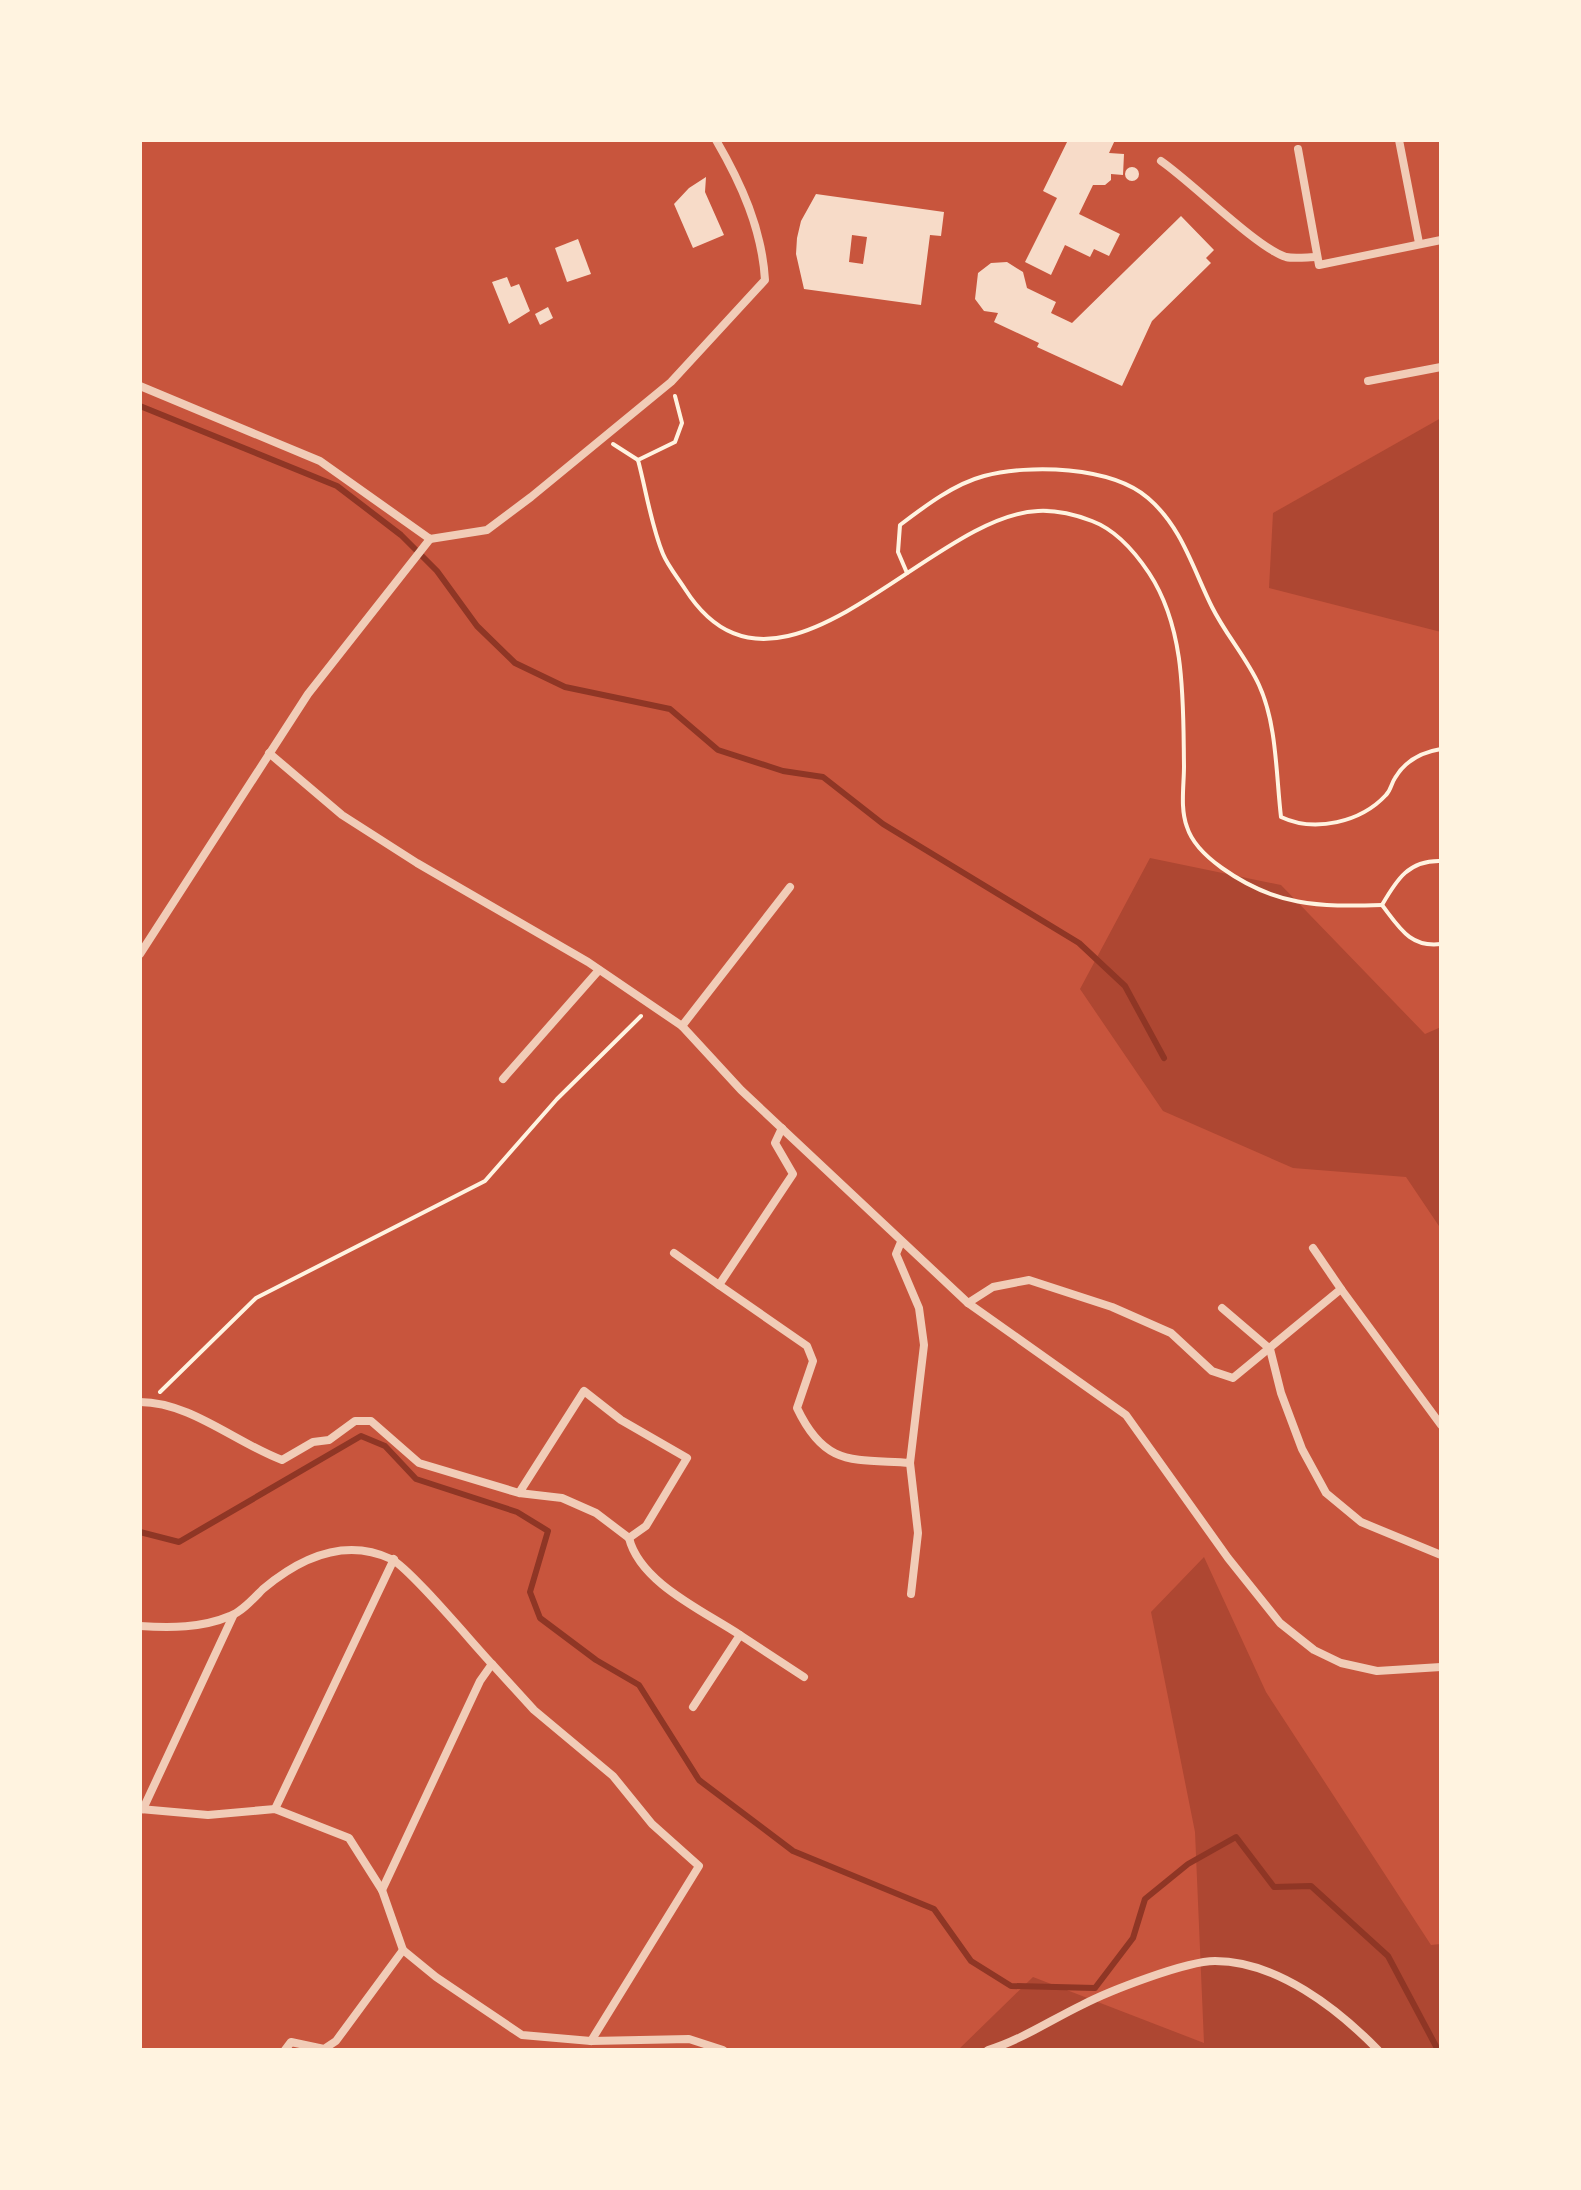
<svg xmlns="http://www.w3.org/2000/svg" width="1581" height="2190" font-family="Georgia,serif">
	<rect width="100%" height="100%" fill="#c8553d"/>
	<g fill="#ae4732">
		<path d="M1441,418v214l-172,-44 4,-75z"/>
		<path d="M1150,858l131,27 144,149 16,-7v202l-35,-52 -113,-9 -130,-57 -83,-122z"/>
		<path d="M1204,1557l62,135 165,253 10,-1v106h-483l75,-73 171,66 -9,-211 -44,-220z"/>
	</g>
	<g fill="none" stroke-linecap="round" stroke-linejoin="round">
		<g stroke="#8f3625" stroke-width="6">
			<path d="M140,406l197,80 64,49 36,36 40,55 38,37 50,24 105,22 48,41 65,21 40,6 60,47 196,119 46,43 39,72"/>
			<path d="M140,1532l39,10 182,-106 24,10 31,33 101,33 31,19 -18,61 10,26 56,42 43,25 60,95 94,71 141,58 37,52 40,25 84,2 38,-50 12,-39 43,-35 48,-27 38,50 37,-1 77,70 50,94"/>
		</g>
	</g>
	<g fill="#f7dbc8" fill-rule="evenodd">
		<path d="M1068,140h47l-6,13 15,1 -1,21 -12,-1v6l-6,5h-12l-14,29 41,20 -11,22 -15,-7 -4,8 -25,-12 -14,30 -26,-13 32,-64 -14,-7z"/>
		<circle cx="1132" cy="174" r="7"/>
		<path d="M706,177l-1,15 19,43 -31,13 -19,-44 15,-16z"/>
		<path d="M816,194l128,18 -3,24 -11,-1 -9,70 -117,-16 -8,-35 1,-16 4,-17zM852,235l15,2 -4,27 -14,-2z"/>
		<path d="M1181,216l33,34 -8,8 5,5 -59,58 -30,65 -85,-39 2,-4 -45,-21 4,-9 -14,-2 -9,-12 3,-26 13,-10 16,-1 16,10 4,16 29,14 -5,11 21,10z"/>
		<path d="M578,239l13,35 -24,8 -12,-34z"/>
		<path d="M507,277l4,10 8,-3 11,27 -21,13 -17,-42z"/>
		<path d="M548,307l5,11 -13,7 -5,-11z"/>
	</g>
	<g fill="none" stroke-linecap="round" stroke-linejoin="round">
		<g stroke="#fff3e0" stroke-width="4">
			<path d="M675,396l7,27 -7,19 -37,18c8,30 13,65 25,94 5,12 15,24 22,35 93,146 244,-74 353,-78 18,-1 38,4 54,10 24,9 43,31 57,52 37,56 34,129 35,193 0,20 -4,42 3,61 5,16 21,31 35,41 53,38 96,39 160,37"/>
			<path d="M613,444l25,16"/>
			<path d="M907,573l-9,-21 2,-27c25,-19 54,-41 84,-49 45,-12 127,-10 164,22 34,29 45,71 64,109 14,28 34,50 47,78 18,39 17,90 22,132 34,16 80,5 105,-22 5,-5 5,-11 9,-17 10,-17 27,-26 46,-29"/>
			<path d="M1382,905c15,-26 27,-45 59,-44"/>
			<path d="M1382,905c17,22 28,43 59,39"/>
			<path d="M160,1392l96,-94 229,-117 72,-82 84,-83"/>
		</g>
		<g stroke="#f1ccb7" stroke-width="8">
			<path d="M1399,140l20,103"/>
			<path d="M1298,149l21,116 122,-25"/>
			<path d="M1161,161c32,22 96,87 125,96 9,2 22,0 31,0"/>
			<path d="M1368,381l73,-14"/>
			<path d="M140,386l180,75 110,78 57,-9 44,-33 140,-115 94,-102c-3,-51 -24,-97 -49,-140"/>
			<path d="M269,753l73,62 75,48 171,99 94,64 59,64 227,213 158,112 102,143 52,65 34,27 27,13 36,8 64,-4"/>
			<path d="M140,954l168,-260 122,-155"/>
			<path d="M682,1026l108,-139"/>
			<path d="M503,1079l96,-109"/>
			<path d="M782,1128l-7,15 18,31 -74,111 88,61 6,15 -16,47c28,59 55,51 113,55l14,-118 -5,-37 -23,-54 5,-12"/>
			<path d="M1313,1248l28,41"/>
			<path d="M674,1253l45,32"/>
			<path d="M968,1303l25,-16 36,-7 83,27 59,26 41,38 21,7 108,-89 100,136"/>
			<path d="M1222,1308l48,41 11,44 21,56 24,44 35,29 80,33"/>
			<path d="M140,1402c50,0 96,41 142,58l31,-18 16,-2 26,-19h16l48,42 100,30 43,5 34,15 33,25 17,-12 41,-68 -66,-38 -37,-29 -65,102"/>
			<path d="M910,1463l8,70 -7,61"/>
			<path d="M629,1538c11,45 75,73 111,97l-47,72"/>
			<path d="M140,1626c30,2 62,2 90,-10 12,-4 24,-18 33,-27 37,-31 81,-52 128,-30 18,8 83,86 101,105l-12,17 -98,209"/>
			<path d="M740,1635l64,42"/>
			<path d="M492,1664l42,46 79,66 39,48 47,42 -108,175"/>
			<path d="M140,1809l68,6 67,-6 74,29 33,52 21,60 33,27 86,58 69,6 98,-2 34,11"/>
			<path d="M143,1809l90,-193"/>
			<path d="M275,1809l119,-250"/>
			<path d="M285,2050l6,-8 33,7 12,-8 67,-91"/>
			<path d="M988,2050c33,-10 63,-30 94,-45 27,-14 104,-44 133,-44 62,0 123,48 163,89"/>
		</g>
	</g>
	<rect width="1581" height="2190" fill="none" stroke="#fff3e0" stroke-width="284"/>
</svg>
